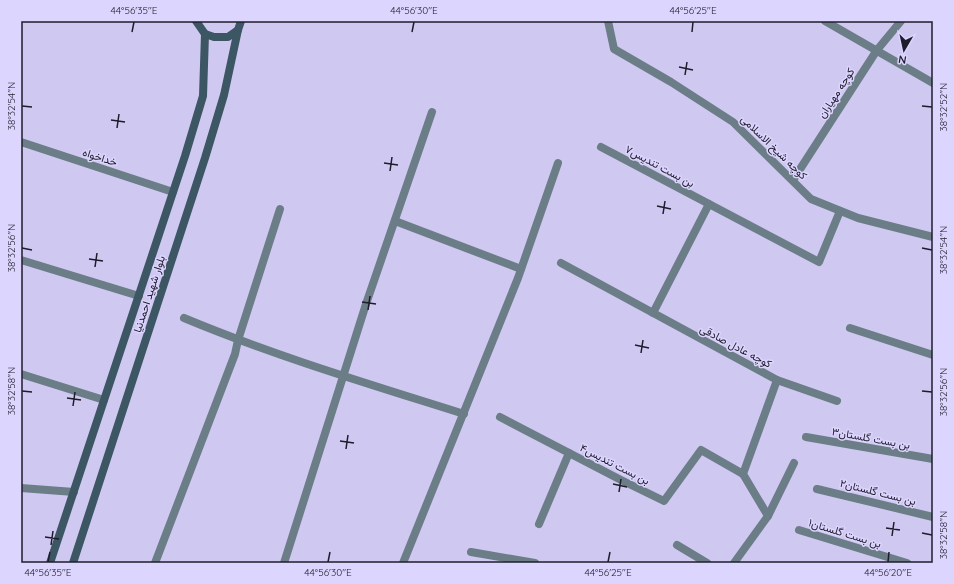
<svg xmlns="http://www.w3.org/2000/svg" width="954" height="584" font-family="Quicksand,Vazirmatn,sans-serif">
	<rect width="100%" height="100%" fill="#cfc8f1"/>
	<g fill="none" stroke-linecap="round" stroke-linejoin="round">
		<g stroke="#6b7d86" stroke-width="8">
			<path d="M608,21l6,28 57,33 62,40 78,77 47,19 75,19"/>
			<path d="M825,21l108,62"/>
			<path d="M21,142l152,50"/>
			<path d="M601,147l218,115 21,-51"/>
			<path d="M793,180l84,-130 24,-29"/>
			<path d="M395,221l126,48"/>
			<path d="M21,260l118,36"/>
			<path d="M561,263l216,117 -34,94 25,42 -34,47"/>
			<path d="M653,313l56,-109"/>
			<path d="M184,318c91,38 185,66 280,96"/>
			<path d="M850,328l83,27"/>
			<path d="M21,374l83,26"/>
			<path d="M777,380l60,21"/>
			<path d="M500,417l121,63 43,21 37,-51 42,24"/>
			<path d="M806,437l127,22"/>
			<path d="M21,488l53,4"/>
			<path d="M817,489l116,28"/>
			<path d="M768,516l26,-53"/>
			<path d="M539,524l30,-71"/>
			<path d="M799,530l108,33"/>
			<path d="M677,545l30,18"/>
			<path d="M471,552l64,11"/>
			<path d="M155,563l80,-209 3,-14 42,-131"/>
			<path d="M284,563l82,-259 66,-192"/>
			<path d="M403,563l115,-285 40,-115"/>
		</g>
		<g stroke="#3c5664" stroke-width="8">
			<path d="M196,21l9,13 9,3h14l10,-7 3,-9"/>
			<path d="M50,563l135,-407 18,-60 2,-62"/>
			<path d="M73,563l132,-405 19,-63 14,-65"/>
		</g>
	</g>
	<path fill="none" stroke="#1f1c2b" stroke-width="1.5" d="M132,32l2,-10M412,32l2,-10M692,32l1,-10M679,67l14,3M685,75l2,-13M22,106l10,1M922,106l10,1M111,120l14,2M117,128l2,-14M384,163l14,2M390,171l2,-14M657,206l14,3M663,214l2,-13M22,248l10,2M922,248l10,2M89,259l14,2M95,267l2,-14M362,302l14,2M368,310l2,-14M635,345l14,3M641,353l2,-13M22,391l10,1M922,391l10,1M67,398l14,2M73,406l2,-14M340,441l14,2M346,449l2,-14M613,484l14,3M619,492l2,-13M886,528l14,2M922,533l10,2M892,536l2,-14M45,537l14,2M51,545l2,-14M48,562l2,-10M328,562l2,-10M608,562l2,-10M888,562l1,-10"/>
	<g text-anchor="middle" stroke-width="3" stroke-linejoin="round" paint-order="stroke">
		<g font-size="11" fill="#1f1c2b" stroke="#dcd5fe">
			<text transform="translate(836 93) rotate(-57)" y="4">کوچه مهیاران</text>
			<text transform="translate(774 147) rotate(44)" y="4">کوچه شیخ الاسلامی</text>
			<text transform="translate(100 157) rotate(18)" y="4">خداخواه</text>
			<text transform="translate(660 166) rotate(28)" y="4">بن بست تندیس۷</text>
			<text transform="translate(149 294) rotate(-72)" y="4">بلوار شهید احمدنیا</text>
			<text transform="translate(736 346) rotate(28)" y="4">کوچه عادل صادقی</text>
			<text transform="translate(871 438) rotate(10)" y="4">بن بست گلستان۳</text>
			<text transform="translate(615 464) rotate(27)" y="4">بن بست تندیس۴</text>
			<text transform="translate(878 492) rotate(14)" y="4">بن بست گلستان۲</text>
			<text transform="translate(845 533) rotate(17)" y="4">بن بست گلستان۱</text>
		</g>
	</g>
	<rect width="954" height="584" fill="none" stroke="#dcd5fe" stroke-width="44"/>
	<g transform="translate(904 50) rotate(189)" stroke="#dcd5fe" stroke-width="3" paint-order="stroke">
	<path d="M0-3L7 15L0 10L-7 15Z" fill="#1f1c2b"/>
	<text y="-6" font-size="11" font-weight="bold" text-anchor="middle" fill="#1f1c2b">N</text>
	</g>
	<rect x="22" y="22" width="910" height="540" fill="none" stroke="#1f1c2b" stroke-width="1.5"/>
	<g font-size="10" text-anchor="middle" fill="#1f1c2b">
		<text x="134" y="14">44°56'35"E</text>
		<text x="414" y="14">44°56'30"E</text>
		<text x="693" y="14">44°56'25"E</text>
		<text transform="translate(11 106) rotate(-90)" y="4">38°32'54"N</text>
		<text transform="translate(943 107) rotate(-90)" y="4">38°32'52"N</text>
		<text transform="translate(11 248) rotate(-90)" y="4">38°32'56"N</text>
		<text transform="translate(943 250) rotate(-90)" y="4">38°32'54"N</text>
		<text transform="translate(11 391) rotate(-90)" y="4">38°32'58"N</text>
		<text transform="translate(943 392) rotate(-90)" y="4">38°32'56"N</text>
		<text transform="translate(943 535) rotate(-90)" y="4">38°32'58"N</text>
		<text x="48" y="576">44°56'35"E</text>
		<text x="328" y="576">44°56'30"E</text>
		<text x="608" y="576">44°56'25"E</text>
		<text x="888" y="576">44°56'20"E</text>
	</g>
</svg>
